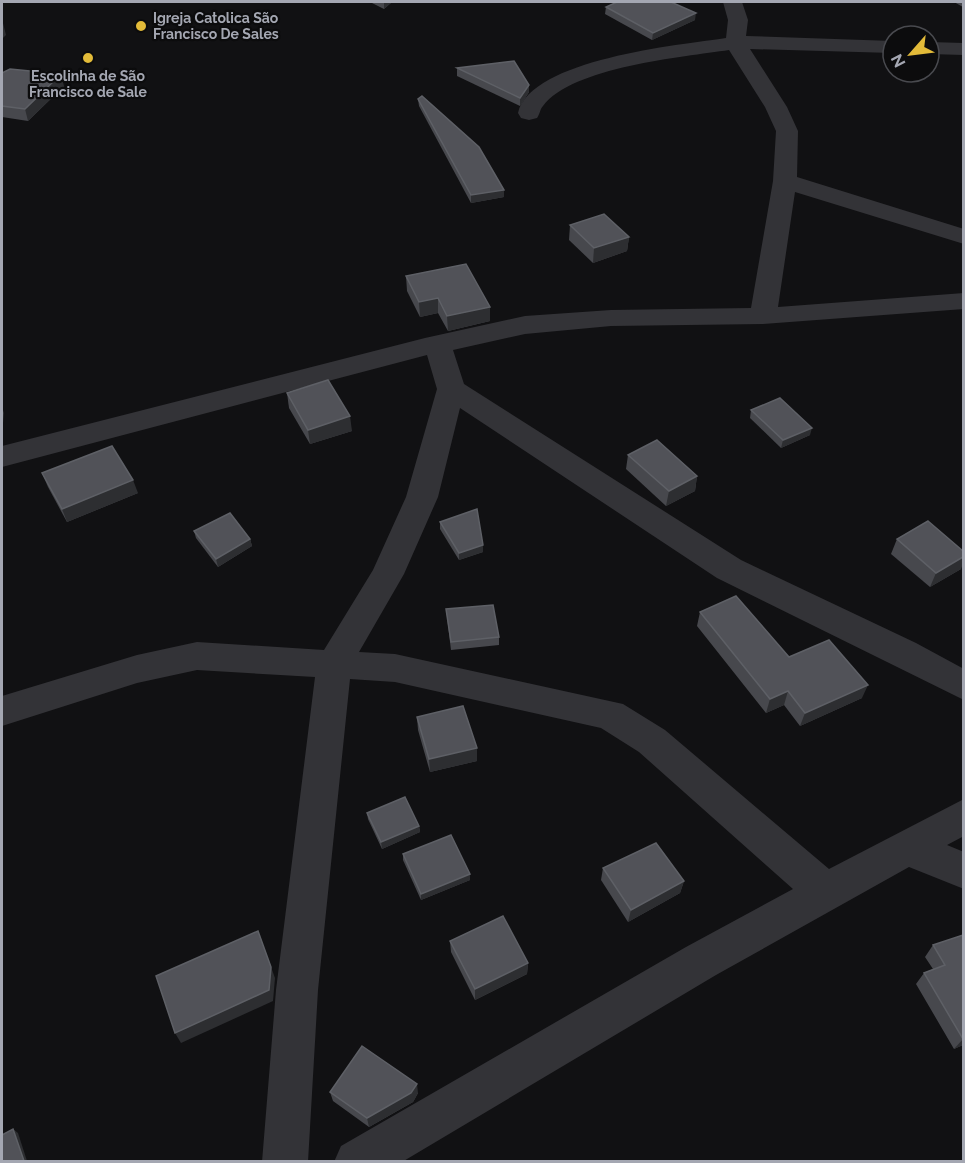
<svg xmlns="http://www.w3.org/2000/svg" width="965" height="1163" font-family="Raleway,sans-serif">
	<rect width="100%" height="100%" fill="#111113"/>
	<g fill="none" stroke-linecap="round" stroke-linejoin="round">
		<g fill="#333337" fill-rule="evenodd">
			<path d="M723,2h19l6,18 -2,16 147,5v12l-143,-4 37,58 11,24 -1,46 167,52v15l-169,-52 -17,115 186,-14v16l-201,15 -152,2 -86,8 -72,16 11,34 277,176 175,83 48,26v31l-247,-122 -257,-170 -22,89 -34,77 -45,78 36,2 228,50 42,26 164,139 135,-70v37l-17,9 17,7v37l-55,-22 -193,108 -314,187h-68l7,-16 345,-199 107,-58 -154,-137 -38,-24 -206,-46 -45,-3 -32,311 -10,172h-46l14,-172 39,-313 -118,-7 -60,13 -135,43v-30l135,-41 60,-13 127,8 49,-80 33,-73 31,-108 -10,-34 -425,112v-21l423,-108 100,-22 86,-6 140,-2 22,-127 3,-50 -11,-24 -36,-57c-46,7 -157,17 -186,56 -3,3 -3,8 -6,12l-8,2 -8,-2 -3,-5c13,-54 161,-68 208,-75l2,-18z"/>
			<path d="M929,42l35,1v12l-35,-1z"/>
		</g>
	</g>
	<g fill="#47484d">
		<path d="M370,2h22l-8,7z"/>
		<path d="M954,2h9v5z"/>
		<path d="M606,7l89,13 -43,20 -47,-26z"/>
		<path d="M457,68l72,24 -9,14 -63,-30z"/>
		<path d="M2,73l62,13 -36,35 -26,-4z"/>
		<path d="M418,99l86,91v7l-33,6 -52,-97z"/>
		<path d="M570,225l59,12 -2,14 -34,12 -24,-23z"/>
		<path d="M406,276l84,31v14l-42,10 -10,-18 -18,4 -13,-26z"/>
		<path d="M287,393l65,38 -42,13 -21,-36z"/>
		<path d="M751,410l59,25 -29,13 -31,-30z"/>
		<path d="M628,455l69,21 -2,15 -29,15 -40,-37z"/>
		<path d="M42,473l96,20 -71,29 -19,-35z"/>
		<path d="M440,522l43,30 -24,8 -19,-31z"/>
		<path d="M194,531l56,8 2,7 -34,21 -22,-29z"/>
		<path d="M897,539l64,30 -31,18 -39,-33z"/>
		<path d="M446,609l53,28v8l-48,5z"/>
		<path d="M700,612l89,45 73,41 -62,28 -16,-21 -18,8 -69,-87z"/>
		<path d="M417,717l60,44 -47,11 -12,-42z"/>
		<path d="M367,813l52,13 1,6 -38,17 -14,-30z"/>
		<path d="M403,854l67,26 -49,20 -18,-40z"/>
		<path d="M603,868l81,13 -4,12 -52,29 -27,-42z"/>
		<path d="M963,935v110l-9,4 -38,-65 8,-11 9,-4 -8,-12 8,-12z"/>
		<path d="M450,941l78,22 -1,11 -52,26 -24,-48z"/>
		<path d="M330,1092l88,1 -5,9 -44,25 -36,-26z"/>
	</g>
	<g fill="#2d2e31">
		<path d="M384,2h8l-8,7z"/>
		<path d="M696,13l-1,7 -43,20 1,-7z"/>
		<path d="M2,19l4,16 -4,4z"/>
		<path d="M61,74l3,12 -36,35 -3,-12z"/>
		<path d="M529,85v7l-9,14v-8z"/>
		<path d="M504,190v7l-33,6v-8z"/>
		<path d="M629,237l-2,14 -34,12 1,-15z"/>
		<path d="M438,298v15l-18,4 -1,-15z"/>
		<path d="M490,307v14l-42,10 -1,-15z"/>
		<path d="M2,407l2,6 -2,20z"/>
		<path d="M350,416l2,15 -42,13 -2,-14z"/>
		<path d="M812,428l-2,7 -29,13 2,-8z"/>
		<path d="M697,476l-2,15 -29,15 3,-15z"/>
		<path d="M133,480l5,13 -71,29 -5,-13z"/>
		<path d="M250,539l2,7 -34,21 -2,-8z"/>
		<path d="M483,545v7l-24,8v-7z"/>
		<path d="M963,557v7l-2,5 -31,18 6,-14z"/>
		<path d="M868,685l-6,13 -62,28 5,-13z"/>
		<path d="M788,691l-4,14 -18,8 4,-14z"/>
		<path d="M477,748v13l-47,11 -1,-13z"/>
		<path d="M419,826l1,6 -38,17 -1,-7z"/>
		<path d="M470,874v6l-49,20v-6z"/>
		<path d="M684,881l-4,12 -52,29 3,-12z"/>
		<path d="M528,963l-1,11 -52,26v-11z"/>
		<path d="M271,967l4,11 -2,23 -92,42 -6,-10z"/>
		<path d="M963,1038v7l-9,4 9,-10z"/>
		<path d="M417,1084l1,9 -5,9 -44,25 -2,-9z"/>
		<path d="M13,1129l5,4 9,28h-3z"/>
	</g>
	<g fill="#515258" stroke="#5e6066" stroke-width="1.5">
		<path d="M617,2h54l25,11 -43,20 -47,-26z"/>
		<path d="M514,61l15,24 -9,13 -63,-30z"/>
		<path d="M10,69l51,5 -36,35 -23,-3v-33z"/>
		<path d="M422,96l57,51 25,43 -33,5 -53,-96z"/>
		<path d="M604,214l25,23 -35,11 -24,-23z"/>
		<path d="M466,264l24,43 -43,9 -9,-18 -19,4 -13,-26z"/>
		<path d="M328,380l22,36 -42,14 -21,-37z"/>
		<path d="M780,398l32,30 -29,12 -32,-30z"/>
		<path d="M657,440l40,36 -28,15 -41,-36z"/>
		<path d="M112,446l21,34 -71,29 -20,-36z"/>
		<path d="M477,509l6,36 -24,8 -19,-31z"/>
		<path d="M230,513l20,26 -34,20 -22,-28z"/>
		<path d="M928,521l35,30v6l-27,16 -39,-34z"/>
		<path d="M736,596l53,61 40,-17 39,45 -63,28 -17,-22 -18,8 -70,-87z"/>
		<path d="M493,605l6,32 -48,5 -5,-33z"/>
		<path d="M463,706l14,42 -48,11 -12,-42z"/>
		<path d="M405,797l14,29 -38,16 -14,-29z"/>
		<path d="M451,835l19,39 -49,20 -18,-40z"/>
		<path d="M656,843l28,38 -53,29 -28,-42z"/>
		<path d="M503,916l25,47 -53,26 -25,-48z"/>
		<path d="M258,931l13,36 -2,23 -94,43 -19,-57z"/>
		<path d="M963,935v104l-39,-66 21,-8 -12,-20z"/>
		<path d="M362,1046l55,38 -6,9 -44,25 -37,-26z"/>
		<path d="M13,1129l11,32h-22v-26z"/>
	</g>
	<g fill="#e3bb39" stroke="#0c0c0d" stroke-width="2">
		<circle cx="141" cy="26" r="6"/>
		<circle cx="88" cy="58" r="6"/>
	</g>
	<g text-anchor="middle" stroke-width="4.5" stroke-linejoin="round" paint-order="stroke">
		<g font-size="14" font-weight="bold" fill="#a4a7b2" stroke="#0c0c0d" text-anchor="start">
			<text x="153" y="23">Igreja Catolica São<tspan x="153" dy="16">Francisco De Sales</tspan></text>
			<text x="88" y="81" text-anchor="middle">Escolinha de São<tspan x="88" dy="16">Francisco de Sale</tspan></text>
		</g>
	</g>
	<rect width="965" height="1163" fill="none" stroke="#a4a7b2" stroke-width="6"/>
	<g transform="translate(911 54) rotate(242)"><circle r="28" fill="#0c0c0d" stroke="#494a4f" stroke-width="1.5"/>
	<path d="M0-4.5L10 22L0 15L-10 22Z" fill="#e3bb39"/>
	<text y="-9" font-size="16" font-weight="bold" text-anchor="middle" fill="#a4a7b2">N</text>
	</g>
</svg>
